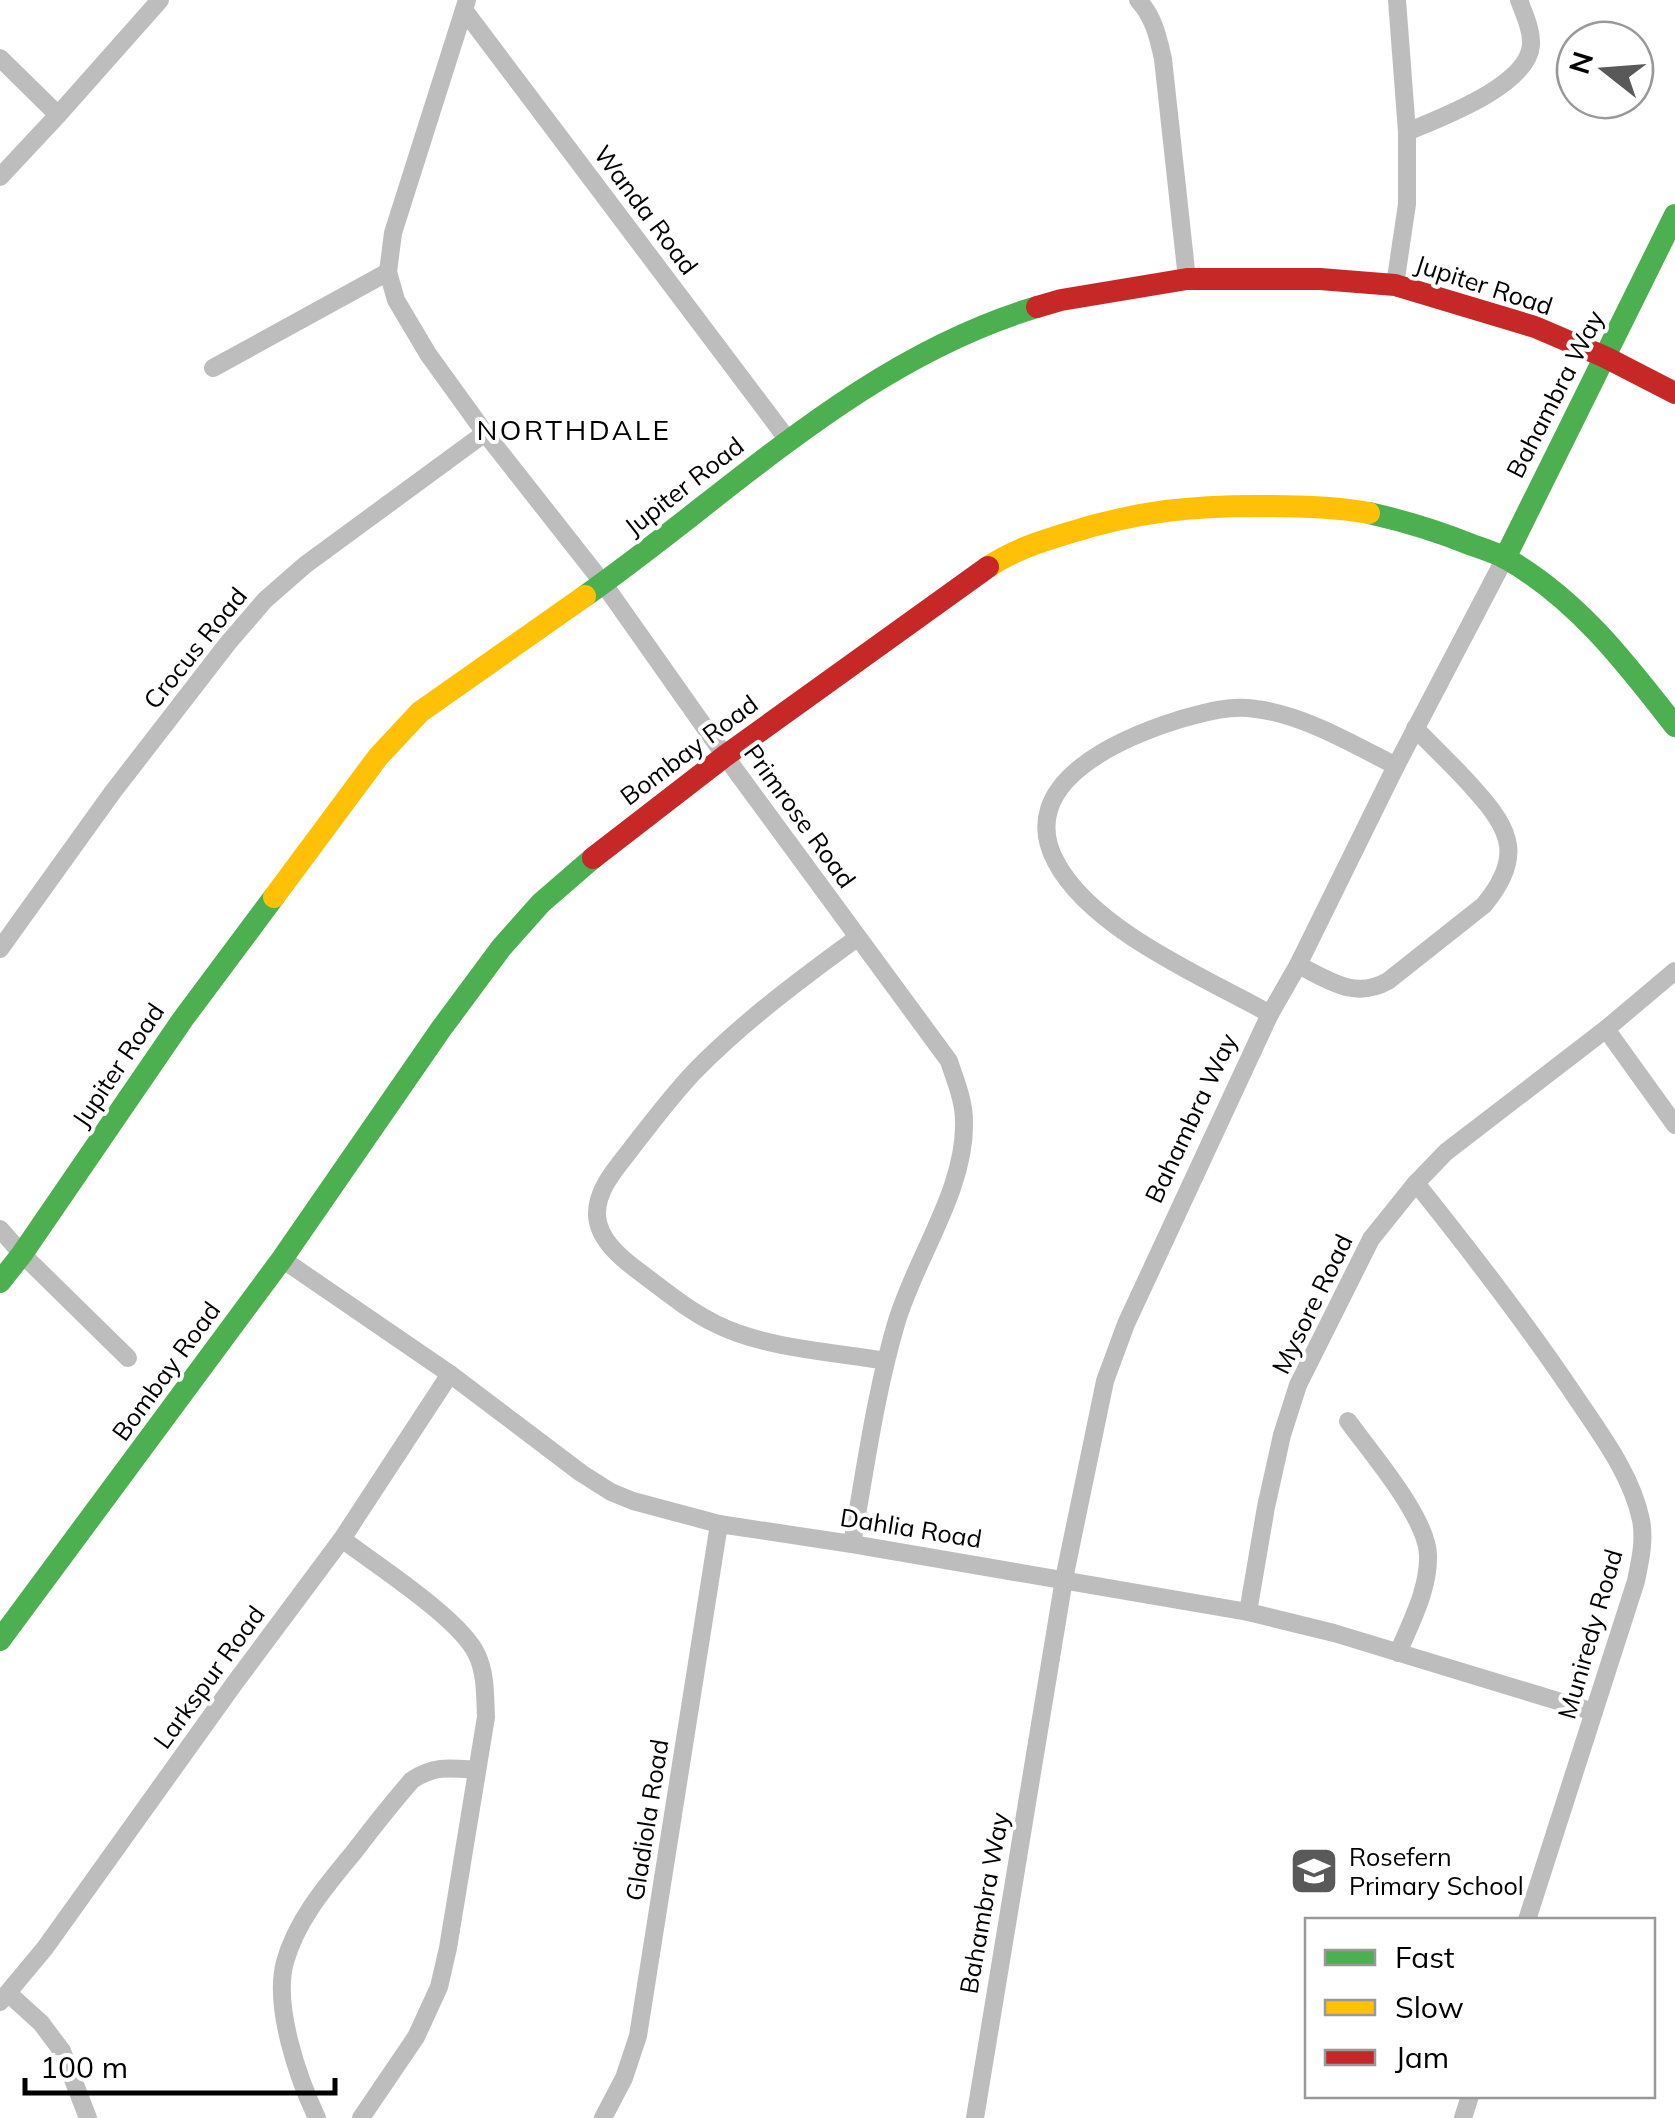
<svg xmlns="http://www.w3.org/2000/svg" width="1675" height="2118" font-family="Mulish,sans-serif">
	<rect width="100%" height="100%" fill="#fff"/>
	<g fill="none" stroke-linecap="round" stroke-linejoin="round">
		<g stroke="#bdbdbd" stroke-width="18">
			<path d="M467,0l-74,233 -5,39 8,28 32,54 57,79 118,150 122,173 224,305c6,19 15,39 15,60 2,69 -49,137 -68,203 -21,71 -31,147 -44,220"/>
			<path d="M1138,0c16,17 20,37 25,59l24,220"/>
			<path d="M464,10l324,430"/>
			<path d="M0,58l58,57"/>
			<path d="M1407,132c33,-14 121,-46 124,-87 1,-15 -7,-31 -12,-45"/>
			<path d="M0,177l58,-62 102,-115"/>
			<path d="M1395,285l12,-81v-72l-10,-132"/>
			<path d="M213,368l175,-96"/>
			<path d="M857,938c-55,40 -110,81 -158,129 -25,25 -46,54 -68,82 -14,18 -35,41 -34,66 1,25 25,44 44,58 24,18 48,38 75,51 47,24 118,28 170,37"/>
			<path d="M0,949l112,-156 116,-150 37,-43 40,-35 180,-132"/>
			<path d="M1298,965c31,15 56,35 90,16l96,-76c39,-47 28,-74 -9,-115 -19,-22 -40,-41 -60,-62"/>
			<path d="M1270,1014c-66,-37 -178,-84 -214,-152 -43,-80 67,-125 125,-143 25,-7 48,-14 75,-10 48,6 97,35 140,57"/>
			<path d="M1606,1029l69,96"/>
			<path d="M1416,1183c56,70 111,141 161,216 25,37 55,77 64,121 4,21 -1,41 -5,61l-109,339"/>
			<path d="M0,1229l22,25 106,104"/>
			<path d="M282,1259l168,115 131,99 30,19 22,9 86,23 133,20 396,68 86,21 260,79"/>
			<path d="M1348,1421c22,31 79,96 80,134 1,34 -17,67 -30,98"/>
			<path d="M342,1539c33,25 120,81 135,116 9,19 8,42 9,62l-38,231 -9,39 -23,50 -55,81"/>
			<path d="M1248,1612l18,-105 16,-72 16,-50 73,-146 45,-56 30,-31 160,-123 69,-58"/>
			<path d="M9,1994l32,29 21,28 26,67"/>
			<path d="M0,2002l45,-54 189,-264 108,-145 108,-165"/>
			<path d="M317,2118c-19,-40 -44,-112 -32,-156 12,-43 42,-77 69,-110 19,-25 38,-49 58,-72 23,-15 39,-12 65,-10"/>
			<path d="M603,2118l21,-40 14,-42 81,-512"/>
			<path d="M975,2118l89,-539 41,-198 21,-57 144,-310 28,-49 98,-199 109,-208"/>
			<path d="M1463,2118l7,-22"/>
		</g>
		<g stroke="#4caf50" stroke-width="22">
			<path d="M1369,513c35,8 69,18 103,32 11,4 24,8 35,14 71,41 119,104 168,167"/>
			<path d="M1505,558l170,-343"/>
			<path d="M585,596c146,-103 277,-237 452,-289"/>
			<path d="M0,1282l22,-28 161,-235 91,-122"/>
			<path d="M0,1640l282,-381 159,-230 60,-81 40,-45 52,-45"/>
		</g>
		<g stroke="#ffc107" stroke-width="22">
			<path d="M988,567c26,-17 48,-24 77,-33 72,-23 129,-29 205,-28 33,0 66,1 99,7"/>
			<path d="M274,897l104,-140 42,-45 165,-116"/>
		</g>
		<g stroke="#c62828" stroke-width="22">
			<path d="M1037,307l24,-7 126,-21h133l75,6 140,42 70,30 70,36"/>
			<path d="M593,858l132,-102 263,-189"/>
		</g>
	</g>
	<defs>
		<g id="school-square" transform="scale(2.5)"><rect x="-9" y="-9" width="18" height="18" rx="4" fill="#595959" stroke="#fff"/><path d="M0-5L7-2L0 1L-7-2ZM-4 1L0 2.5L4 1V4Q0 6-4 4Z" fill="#fff"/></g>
	</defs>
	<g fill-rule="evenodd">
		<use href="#school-square" x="1314" y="1871"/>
	</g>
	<g text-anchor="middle" stroke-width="8" stroke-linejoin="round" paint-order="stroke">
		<g font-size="25" fill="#000" stroke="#fff">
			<text transform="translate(646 210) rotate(53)" y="9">Wanda Road</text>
			<text transform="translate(1484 285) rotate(18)" y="9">Jupiter Road</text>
			<text transform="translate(1555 394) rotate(-63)" y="9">Bahambra Way</text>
			<text transform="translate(684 486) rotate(-38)" y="9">Jupiter Road</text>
			<text transform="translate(195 648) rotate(-51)" y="9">Crocus Road</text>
			<text transform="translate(689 750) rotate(-37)" y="9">Bombay Road</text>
			<text transform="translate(800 816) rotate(54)" y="9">Primrose Road</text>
			<text transform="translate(118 1065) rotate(-56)" y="9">Jupiter Road</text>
			<text transform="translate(1191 1118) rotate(-65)" y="9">Bahambra Way</text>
			<text transform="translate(1312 1304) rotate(-64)" y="9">Mysore Road</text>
			<text transform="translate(166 1371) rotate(-54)" y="9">Bombay Road</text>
			<text transform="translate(911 1528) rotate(9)" y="9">Dahlia Road</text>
			<text transform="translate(1590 1634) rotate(-74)" y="9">Muniredy Road</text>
			<text transform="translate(209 1677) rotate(-54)" y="9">Larkspur Road</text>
			<text transform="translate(647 1820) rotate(-81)" y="9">Gladiola Road</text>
			<text transform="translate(984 1903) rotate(-80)" y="9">Bahambra Way</text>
		</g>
		<g font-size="25" fill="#000" stroke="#fff" text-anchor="start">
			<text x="1349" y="1866">Rosefern<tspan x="1349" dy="29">Primary School</tspan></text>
		</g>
		<g font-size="28" letter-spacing="2.5" fill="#000" stroke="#fff">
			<text x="574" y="440">NORTHDALE</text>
		</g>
	</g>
	<rect x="1305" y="1918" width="350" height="180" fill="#ffffff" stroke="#999999" stroke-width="2.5"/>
	<rect x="1325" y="1950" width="50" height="15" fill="#4caf50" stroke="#999999" stroke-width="2.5"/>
	<text x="1395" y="1968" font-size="30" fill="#000000">Fast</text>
	<rect x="1325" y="2000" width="50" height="15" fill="#ffc107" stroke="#999999" stroke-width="2.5"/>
	<text x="1395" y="2018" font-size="30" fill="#000000">Slow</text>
	<rect x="1325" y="2050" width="50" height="15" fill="#c62828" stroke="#999999" stroke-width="2.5"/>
	<text x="1395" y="2068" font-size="30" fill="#000000">Jam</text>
	<g transform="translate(1605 70) rotate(287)"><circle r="48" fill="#ffffff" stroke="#999999" stroke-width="2.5"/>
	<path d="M0-8L18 38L0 25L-18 38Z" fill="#595959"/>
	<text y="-15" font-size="28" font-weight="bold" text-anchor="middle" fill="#000000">N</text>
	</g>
	<path d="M25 2078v15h310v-15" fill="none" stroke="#000000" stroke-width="5"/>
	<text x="40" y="2078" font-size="30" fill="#000000" stroke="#ffffff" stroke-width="8" paint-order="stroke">100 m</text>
</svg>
